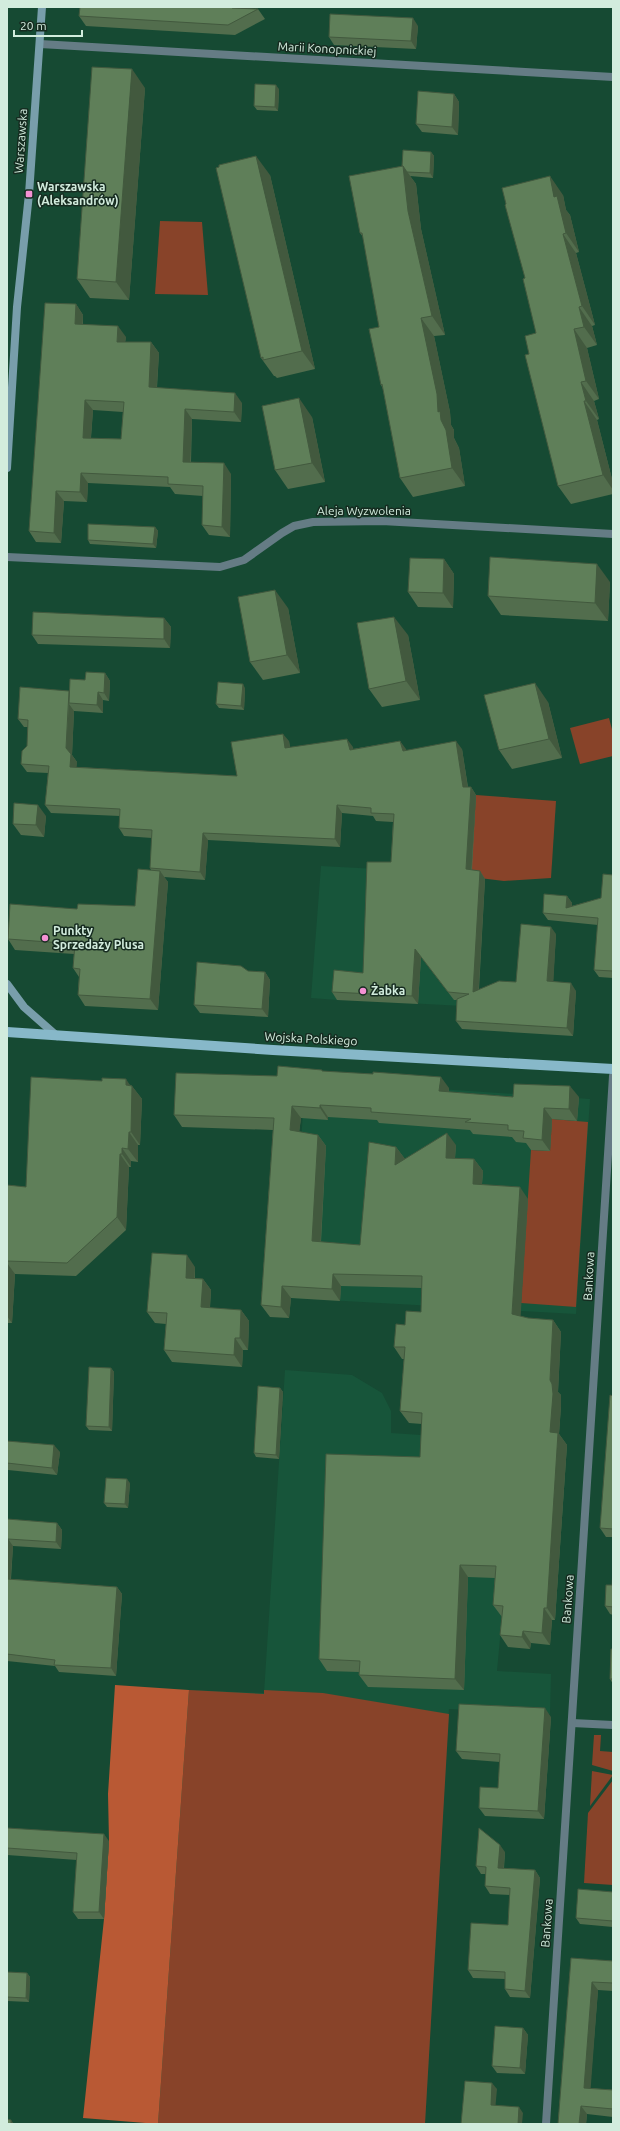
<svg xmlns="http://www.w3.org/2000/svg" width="620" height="2131" font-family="Ubuntu,sans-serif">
	<rect width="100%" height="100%" fill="#164a33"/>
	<g fill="#17553a">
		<path d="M401,792l75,3 -13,211 -75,-4 -49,-23 -2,21 -26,-2 10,-132 75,4z"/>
		<path d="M305,1080l285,19 -14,215 -285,-16z"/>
		<path d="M285,1370l67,5 30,18 9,18v22l176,12 -12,175 -53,-3 -5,54 54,3 -1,40 -101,-5 -24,415h-267l31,-434 75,3z"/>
	</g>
	<g fill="#884329">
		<path d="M160,221l42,1 6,73 -53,-1z"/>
		<path d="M609,718l4,15v23l-33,8 -10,-36z"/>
		<path d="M476,795l80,6 -5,77 -47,3 -33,-4z"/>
		<path d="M552,1119l36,3 -12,185 -55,-4 10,-153 19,1z"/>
		<path d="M189,1690l75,4v-4l59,3 126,21 -24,410h-267z"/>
		<path d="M594,1735h7l-1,16 13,1v19l-21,-6z"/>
		<path d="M592,1771l21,4 -23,31z"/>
		<path d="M613,1780v105l-29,-2 4,-70z"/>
	</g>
	<path fill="#b95934" d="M115,1685l74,5 -31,434 -75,-6 21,-199 5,-78 -1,-47z"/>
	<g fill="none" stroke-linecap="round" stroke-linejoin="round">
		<g stroke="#657c85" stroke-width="8">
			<path d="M40,44l573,33"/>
			<path d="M7,557l213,10 24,-7 38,-27 12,-7 19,-4 69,-1 231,13"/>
			<path d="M572,1723l41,2"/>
			<path d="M546,2124l67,-1048"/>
		</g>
		<g stroke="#789eab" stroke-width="8">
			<path d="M7,468l10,-161 12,-113 13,-187"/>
			<path d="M7,984l17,23 33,29"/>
		</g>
		<path stroke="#87b8c9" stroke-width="10" d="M7,1032l266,18 340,19"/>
	</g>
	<g fill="#526d4d" fill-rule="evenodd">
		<path d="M240,8l18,1 7,10 -30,16 -149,-9 -7,-10z"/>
		<path d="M418,26l-2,23 -82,-4 -5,-8z"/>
		<path d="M145,88l-16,212 -39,-2 -13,-19z"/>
		<path d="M279,89l-1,22 -21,-1 -3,-4z"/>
		<path d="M454,94l5,8 -1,33 -36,-3 -6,-8z"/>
		<path d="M431,152l3,4 -1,22 -23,-2 6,8 5,45 24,106 -11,1 16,76 1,13 3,5v8l5,10 6,38 -52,11 -13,-19 -17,-89 -2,-4 -2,-58 -16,-90 -3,-4 42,-67z"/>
		<path d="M270,175l45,194 -38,9 -2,-2h-1l-13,-18z"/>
		<path d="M563,195l3,15 4,5 9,37 -3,1 19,72 -3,1 5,19 -10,3 12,51 -5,2 5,18 -2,1 16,63v11l-42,10 -13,-18 -29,-132 7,-21 -11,-55z"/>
		<path d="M76,304l7,11v9l43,13 -1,5h26l8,11 -2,35 85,15 -1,19 -49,-3 -1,43 40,12 -1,63 -21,-2 -7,-10 1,-29 -28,-2 -5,-7 -82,-4 -1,19 -23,-1 -3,42 -25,-1 -7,-11zM93,410l30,2 -2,27 -30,-1z"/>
		<path d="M312,417l13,65 -37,7 -13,-19z"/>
		<path d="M155,527l3,4 -2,17 -66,-4 -2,-4z"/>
		<path d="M444,559l10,15 -1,34 -35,-1 -10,-15z"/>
		<path d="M610,582l-2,39 -107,-6 -13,-19z"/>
		<path d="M288,608l12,65 -37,7 -13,-18z"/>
		<path d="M164,618l7,9 -1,21 -132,-4 -6,-9z"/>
		<path d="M408,635l12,65 -38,7 -13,-18z"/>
		<path d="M105,673l5,8 -1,20 -6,-1v13l-29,-2 -2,44 5,7 -1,5 161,9 52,-35 1,7 63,-1v2l47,-8 6,10 56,-2 6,38h3l5,8 -4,75 8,1 5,8 -6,110 37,-7 40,-48 -3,47 23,10 -3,45 -111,-7 -6,-8 1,-21h-3l-33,-43 -3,47 -81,-4 -5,-8 31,-19 28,-111 2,-40 -17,-1 -3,-5 -31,-3 -2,34 -132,-7 -3,40 -41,-3 4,5 -10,128 -73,-4 -7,-11 1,-18 -6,-9 1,-14 -59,-4 -7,-11 69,-30 58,-3 16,-36 -1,-2 2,-30 -28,-2 -5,-8 1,-12 -69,-3 -6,-8 3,-32 -21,-1 -6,-8 6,-18 1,-19h-4l-6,-8 51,-28 16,-11z"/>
		<path d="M245,688l-1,22 -25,-2 -3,-4z"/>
		<path d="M548,702l14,56 -50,11 -13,-19z"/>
		<path d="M46,816l-2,21 -23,-2 -8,-11z"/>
		<path d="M613,875v103l-14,-1 -5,-7 4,-45 -50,-5 -5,-7 24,-17 5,7v3l29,-8z"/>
		<path d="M248,971l17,1 5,8 -2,37 -68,-4 -6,-8z"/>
		<path d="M324,1071l125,17v4l64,5h66l-2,24 -25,-2 -2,32 -19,-1 -5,-7 -10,-1 -4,-5 -39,-3 -3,-4 -91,-7 -2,-3 -49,-3v3l-27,-2 -2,14 19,3 8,11 -5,96 39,3 36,-98 9,12 51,-14 -1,13 19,1 9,12 -1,13 46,15 -8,117 8,2 25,2 8,12 -3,60 3,3v11l-2,28 8,11 -12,175h-3l-2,25 -19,-2 -1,6 -22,-2 -8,-12 2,-18 -9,-12 2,-27 -27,-1 -4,113 -96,-3 -9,-12v-3l-32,-1 -8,-12 101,-202 2,-33 -13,-1 -9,-12 4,-52h-2l-8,-12 11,-22 16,-13 1,-24 -81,-2 -1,15 -49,-3 -2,20 -19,-1 -9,-12 12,-175 -91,-3 -8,-12 103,-39z"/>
		<path d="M102,1081l29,4 11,14 -2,46h-2v17l-7,-1v6h-2l-3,63 -50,46 -61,-2 -3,49h-5v-138l19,2z"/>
		<path d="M195,1267v11l8,1 8,11 -1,18 31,2 8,11 -1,29h-5l-1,17 -70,-5 -8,-12 2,-26 -11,-1 -8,-11z"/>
		<path d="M111,1368l3,4 -2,59 -23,-1 -3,-4z"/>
		<path d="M280,1388l3,4 -4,67 -23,-2 -2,-4z"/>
		<path d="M613,1396v141h-7l-6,-9z"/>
		<path d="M7,1441l53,11 -3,23 -49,-5 -1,14z"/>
		<path d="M130,1483l-2,25 -21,-1 -3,-4z"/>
		<path d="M7,1519l50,4 5,7 -1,19 -48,-3 -2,33 106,8 5,7 -6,82 -57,-4 -4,-6 -48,-5z"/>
		<path d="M613,1569v46l-3,-1 -5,-8 7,-21z"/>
		<path d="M613,1649v35l-3,-5z"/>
		<path d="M551,1717l-7,102 -59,-3 -6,-8 19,-20 2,-26 -38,-3 -6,-8z"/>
		<path d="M7,1828l102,13 -5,78h-26l-5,-7 4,-52 -70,-5z"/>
		<path d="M505,1852l-1,16 31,2 5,8 -10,120 -20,-1 -5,-8v-10l-32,-1 -5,-8 40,-45 2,-30 -20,-1 -5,-8 1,-12h-5l-5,-8z"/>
		<path d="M613,1892v35l-33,-3 -4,-6z"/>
		<path d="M571,1958l42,3v30l-15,-1 -8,98 23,2v27l-26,-3 -1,10h-28z"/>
		<path d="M7,1972l20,1 3,4 -1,25 -22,-1z"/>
		<path d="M523,2028l5,7 -3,39 -28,-1 -5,-7z"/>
	</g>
	<g fill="#42593e">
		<path d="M413,18l5,8 -2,23 -5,-8z"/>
		<path d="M132,69l13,19 -16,212 -13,-18z"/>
		<path d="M276,85l3,4 -1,22 -3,-4z"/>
		<path d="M454,94l5,8 -1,33 -6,-8z"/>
		<path d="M431,152l3,4 -1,22 -3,-5z"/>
		<path d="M256,156l14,19 45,194 -13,-18z"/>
		<path d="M403,166l13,18 5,45 24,106 -13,-19 -24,-105z"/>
		<path d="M550,176l13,19 3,15 4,5 9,37 -13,-19 -12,-36z"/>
		<path d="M563,234l13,19 19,72 -13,-19z"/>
		<path d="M76,304l7,11 -1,19 -7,-10z"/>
		<path d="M579,307l13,19 5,19 -13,-18z"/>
		<path d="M421,318l13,18 16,76 1,13 3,5v8l5,10 6,38 -13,-18 -14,-56z"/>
		<path d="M118,326l8,11 -2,15 -7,-10z"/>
		<path d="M574,329l13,19 12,51 -13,-18z"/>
		<path d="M151,342l8,11 -3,44 -7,-10z"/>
		<path d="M581,382l13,19 5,18 -13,-18z"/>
		<path d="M235,393l7,10 -1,19 -7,-10z"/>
		<path d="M299,398l13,19 13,65 -13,-19z"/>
		<path d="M85,400l8,10 -3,38 -7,-10z"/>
		<path d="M584,401l13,19 16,63v7l-10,-15z"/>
		<path d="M185,409l7,10 -2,53 -7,-10z"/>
		<path d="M224,463l7,11 -1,63 -8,-10z"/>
		<path d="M81,473l7,10 -1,19 -7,-10z"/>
		<path d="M56,491l8,10 -3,42 -7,-10z"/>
		<path d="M155,527l3,4 -2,17 -3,-4z"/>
		<path d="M444,559l10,15 -1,34 -10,-15z"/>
		<path d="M597,564l13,18 -2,39 -13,-18z"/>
		<path d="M275,590l13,18 12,65 -13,-18z"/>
		<path d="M394,617l14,18 12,65 -14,-19z"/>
		<path d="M164,618l7,9 -1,21 -6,-9z"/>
		<path d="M105,673l5,8 -1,20 -5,-8z"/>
		<path d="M535,683l13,19 14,56 -13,-19z"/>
		<path d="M243,684l2,4 -1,22 -3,-4z"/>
		<path d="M98,692l5,8v13l-6,-8z"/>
		<path d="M69,704l5,7 -2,44 5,7 -1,13 -6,-8 -4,-19z"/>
		<path d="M283,734l6,7 2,15 -6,-8z"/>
		<path d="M347,739l6,8 2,11 -5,-8z"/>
		<path d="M400,741l6,8 3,10 -6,-8z"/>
		<path d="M456,741l6,8 7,46 -6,-8z"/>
		<path d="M471,787l5,8 -5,82 -5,-8z"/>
		<path d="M38,805l8,11 -2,21 -8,-12z"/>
		<path d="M337,805l5,8 -2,34 -5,-8z"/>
		<path d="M203,833l5,7 -3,40 -5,-8z"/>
		<path d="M160,871l8,11 -10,128 -8,-11z"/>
		<path d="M480,871l5,8 -7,121 -5,-8z"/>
		<path d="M567,896l5,7 -1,12 -5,-7z"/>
		<path d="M551,927l5,7 -3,55 -6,-8z"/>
		<path d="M415,949l6,8 -3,47 -6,-8z"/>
		<path d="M265,972l5,8 -2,37 -6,-8z"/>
		<path d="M571,983l5,8 -3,45 -6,-8z"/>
		<path d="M441,1077l8,11 -1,15 -9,-12z"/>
		<path d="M126,1079l6,9v-2l10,13 -2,46 -9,-13 -5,-47z"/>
		<path d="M570,1086l9,11 -2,24 -8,-12z"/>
		<path d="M320,1105l8,12v3l-8,-12z"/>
		<path d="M292,1106l9,12 -3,24 -8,-12z"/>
		<path d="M544,1108l8,11 -2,32 -8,-11z"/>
		<path d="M129,1132l9,13v17l-10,-13z"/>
		<path d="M447,1133l9,12 -2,25 -8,-12z"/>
		<path d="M318,1135l8,11 -6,107 -8,-12z"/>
		<path d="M396,1147l9,12 -2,18 -8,-12z"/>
		<path d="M122,1148l9,13v6l-9,-13z"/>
		<path d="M120,1154l9,13 -3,63 -9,-13z"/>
		<path d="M474,1159l9,12 -2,25 -8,-12z"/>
		<path d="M520,1187l8,12 -8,127 -8,-12z"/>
		<path d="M187,1255l8,12 -1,23 -8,-12z"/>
		<path d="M7,1263l8,11 -3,49 -5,-7z"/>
		<path d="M333,1274l8,12 -1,15 -8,-12z"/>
		<path d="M203,1279l8,11 -2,29 -8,-12z"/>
		<path d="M282,1286l9,12 -2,20 -8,-11z"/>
		<path d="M241,1310l8,11 -1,29 -8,-12z"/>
		<path d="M553,1320l8,12 -3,60 3,3v11l-2,28 8,11 -12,175 -8,-12 3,-176v-52z"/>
		<path d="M235,1338l8,12 -1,17 -8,-12z"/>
		<path d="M111,1368l3,4 -2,59 -3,-4z"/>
		<path d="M280,1388l3,4 -4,67 -3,-4z"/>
		<path d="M54,1445l6,7 -3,23 -5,-7z"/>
		<path d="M7,1469l1,1 -1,14z"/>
		<path d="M127,1479l3,4 -2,25 -3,-4z"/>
		<path d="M57,1523l5,7 -1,19 -5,-7z"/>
		<path d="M8,1539l5,7 -3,40 -3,-4v-28z"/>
		<path d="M460,1565l8,12 -4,113 -9,-11z"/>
		<path d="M117,1587l5,7 -6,82 -5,-8z"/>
		<path d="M544,1608l8,12 -2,25 -8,-12z"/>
		<path d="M523,1631l8,12 -1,6 -8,-12z"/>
		<path d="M545,1708l6,9 -7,102 -6,-8z"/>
		<path d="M104,1834l5,7 -5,78 -5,-7z"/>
		<path d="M500,1845l5,7 -2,23 -5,-7z"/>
		<path d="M535,1870l5,8 -10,120 -5,-7z"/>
		<path d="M27,1973l3,4 -1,25 -3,-4z"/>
		<path d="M592,1982l6,8 -8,107 -6,-9z"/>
		<path d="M523,2028l5,7 -3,39 -5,-6z"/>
		<path d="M492,2083l5,6 -2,22 -4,-6z"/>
		<path d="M581,2106l6,8 -1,10h-7z"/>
		<path d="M519,2107l4,6 -1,11h-4z"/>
		<path d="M11,2120l3,4h-3z"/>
	</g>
	<g fill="#5f7f59" stroke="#42593e" fill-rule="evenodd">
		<path d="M80,7h152v1l26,1 -30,16 -149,-9z"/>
		<path d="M330,14l83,4 -2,23 -82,-4z"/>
		<path d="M92,67l40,2 -16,213 -39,-3z"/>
		<path d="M255,84l21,1 -1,22 -21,-1z"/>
		<path d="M418,91l36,3 -2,33 -36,-3z"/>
		<path d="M403,150l28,2 -1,21 -23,-1 -4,-6h-1z"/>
		<path d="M256,156l46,195 -39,9v-3l-2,1 -45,-190 3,-1v-2z"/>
		<path d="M403,166l5,45 24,105 -11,2 16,76 1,18 2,-1 1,9 5,10 6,38 -52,10 -18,-94 -1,1 -12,-56 10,-2 -17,-94h-2l-11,-57z"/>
		<path d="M550,176l4,21 3,-1 9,37 -3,1 19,72 -3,1 5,20 -10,2 12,52 -5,1 5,19h-2l19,74 -45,11 -33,-131 4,-1 -4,-18 11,-3 -13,-54 2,-1 -20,-73 1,-1 -4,-16z"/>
		<path d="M45,303l31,1 -1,20 43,2 -1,16h34l-2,45 86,6 -1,19 -49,-3 -2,53 41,1 -2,64 -20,-2 1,-39 -35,-2v-7l-87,-4 -1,19 -24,-1 -2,42 -25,-2zM85,400l39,2 -3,37 -38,-1z"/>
		<path d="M299,398l13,65 -37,7 -13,-64z"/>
		<path d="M88,524l67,3 -2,17 -65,-4z"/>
		<path d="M490,557l107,7 -2,39 -107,-7z"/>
		<path d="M410,558l34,1 -1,34 -35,-1z"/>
		<path d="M275,590l12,65 -37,7 -12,-65z"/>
		<path d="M33,612l131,6v21l-132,-4z"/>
		<path d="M394,617l12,64 -37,8 -12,-66z"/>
		<path d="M86,672l19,1 -1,20 -6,-1 -1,13 -28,-2 1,-24 15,1z"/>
		<path d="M218,682l25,2 -2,22 -25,-2z"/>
		<path d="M535,683l14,56 -50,11 -15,-55z"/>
		<path d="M20,687l49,4 -3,57 5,6 -1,13 167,9 -6,-34 52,-8 2,14 62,-9 3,11 50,-9 3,10 53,-10 7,46h8l-5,82 14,2 -7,121 26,-11 17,1 5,-58 30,3 -4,54 24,2 -4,45 -111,-7 1,-22 12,-5 -21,-2 -33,-43 -3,47 -80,-4 2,-22 29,3 4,-111h24l3,-48 -23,-1v-5l-34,-3 -2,34 -132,-6 -3,39 -50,-4 2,-38 -33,-2 1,-19 -75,-4 4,-39 -28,-2 1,-13 5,-5 1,-26 -10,-1z"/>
		<path d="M14,803l24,2 -2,20 -23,-1z"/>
		<path d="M138,869l22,2 -10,128 -72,-4 2,-26 -7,-1 2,-24 -67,-5 2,-35 67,5 1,-5 57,2z"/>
		<path d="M603,874l10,1v96l-19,-1 4,-52 -55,-5 1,-19 23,2 -1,12 35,-10z"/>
		<path d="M197,962l44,4 7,5 17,1 -3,37 -68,-4z"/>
		<path d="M278,1066l44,4v1l51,3v-2l68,5 -2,14 74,6 1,-13 56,2 -1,23 -25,-1 -2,32 -19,-2 1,-7 -16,-1v-5l-43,-3 6,-3 -100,-7v-4l-51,-3v3l-28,-2 -2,24 28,5 -6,106 48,4 9,-103 27,5 -1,18 52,-32 -1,25 28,1 -1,25 47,3 -8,127 16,4 25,2 -3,60 2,4 1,10 -3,38 8,1 -11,175h-3l-2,25 -19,-2 -1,6 -22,-2 3,-29 -10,-1 3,-39 -36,-1 -5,114 -96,-4 1,-14 -41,-2 7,-205 94,3 2,-44 -22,-2 5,-64h-11l2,-23 9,1 1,-14 15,1 1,-36 -89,-2 -1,15 -50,-3 -1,21 -20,-2 13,-187 -100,-3 2,-42 101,3z"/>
		<path d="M31,1077l71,4v-3l24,1v6l6,1 -1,46h-2l-1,17 -6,-1v6h-2l-3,63 -50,46 -60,-2v-76l19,2z"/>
		<path d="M152,1253l35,2 -1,23 17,1 -2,28 40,3 -1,28h-5l-1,17 -70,-5 3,-37 -20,-1z"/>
		<path d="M89,1367l22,1 -2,59 -23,-1z"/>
		<path d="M258,1386l22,2 -4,67 -22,-2z"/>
		<path d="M610,1395l3,1v133l-13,-1z"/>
		<path d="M7,1441l47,4 -2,23 -45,-5z"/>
		<path d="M106,1478l21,1 -2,25 -21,-1z"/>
		<path d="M7,1519l50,4 -1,19 -48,-3 -1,15z"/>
		<path d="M613,1569v38l-8,-1 1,-21h6z"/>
		<path d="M7,1579l110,8 -6,81 -57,-3 1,-5 -48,-6z"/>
		<path d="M611,1649h2v30h-3z"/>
		<path d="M459,1704l86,4 -7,103 -59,-3 1,-21 18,1 2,-34 -44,-3z"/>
		<path d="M7,1828l97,6 -5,78h-26l4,-59 -70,-5z"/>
		<path d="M479,1828l21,17 -2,23 37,2 -10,121 -20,-2v-17l-37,-2 3,-47 37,2 2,-37 -25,-2 1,-19 -10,-1z"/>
		<path d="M578,1889l35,3v29l-37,-3z"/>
		<path d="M571,1958l42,3v22l-21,-1 -8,106 29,2v19l-32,-3 -2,18h-21z"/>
		<path d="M7,1972l20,1 -1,25 -19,-1z"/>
		<path d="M495,2026l28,2 -3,40 -28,-2z"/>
		<path d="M465,2081l27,2 -1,22 28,2 -1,17h-57z"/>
		<path d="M7,2119l4,1v4h3h-7z"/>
	</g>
	<g fill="#f491d3" stroke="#162b20" stroke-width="1.5">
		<rect x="25" y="190" width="8" height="8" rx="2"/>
		<circle cx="45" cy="938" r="4"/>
		<circle cx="363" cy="991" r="4"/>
	</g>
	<g text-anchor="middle" stroke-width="3" stroke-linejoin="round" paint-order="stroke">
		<g font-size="12" fill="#d2ecdd" stroke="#162b20">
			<text transform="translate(327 49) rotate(3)" y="4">Marii Konopnickiej</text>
			<text transform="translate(21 141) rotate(-86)" y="4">Warszawska</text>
			<text x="364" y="515">Aleja Wyzwolenia</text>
			<text transform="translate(311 1039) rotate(3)" y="4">Wojska Polskiego</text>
			<text transform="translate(589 1276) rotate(-87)" y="4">Bankowa</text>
			<text transform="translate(568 1599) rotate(-86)" y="4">Bankowa</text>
			<text transform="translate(547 1923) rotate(-86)" y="4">Bankowa</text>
		</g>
		<g font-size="12" font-weight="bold" fill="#d2ecdd" stroke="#162b20" text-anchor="start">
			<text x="37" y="191">Warszawska<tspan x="37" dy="14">(Aleksandrów)</tspan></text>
			<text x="53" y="935">Punkty<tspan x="53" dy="14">Sprzedaży Plusa</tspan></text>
			<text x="371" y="995">Żabka</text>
		</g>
	</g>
	<rect width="620" height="2131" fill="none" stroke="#d2ecdd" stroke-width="16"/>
	<path d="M14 30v6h68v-6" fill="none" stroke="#d2ecdd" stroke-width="2"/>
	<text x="20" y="30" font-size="12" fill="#d2ecdd" stroke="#162b20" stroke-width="3" paint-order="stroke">20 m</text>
</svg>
